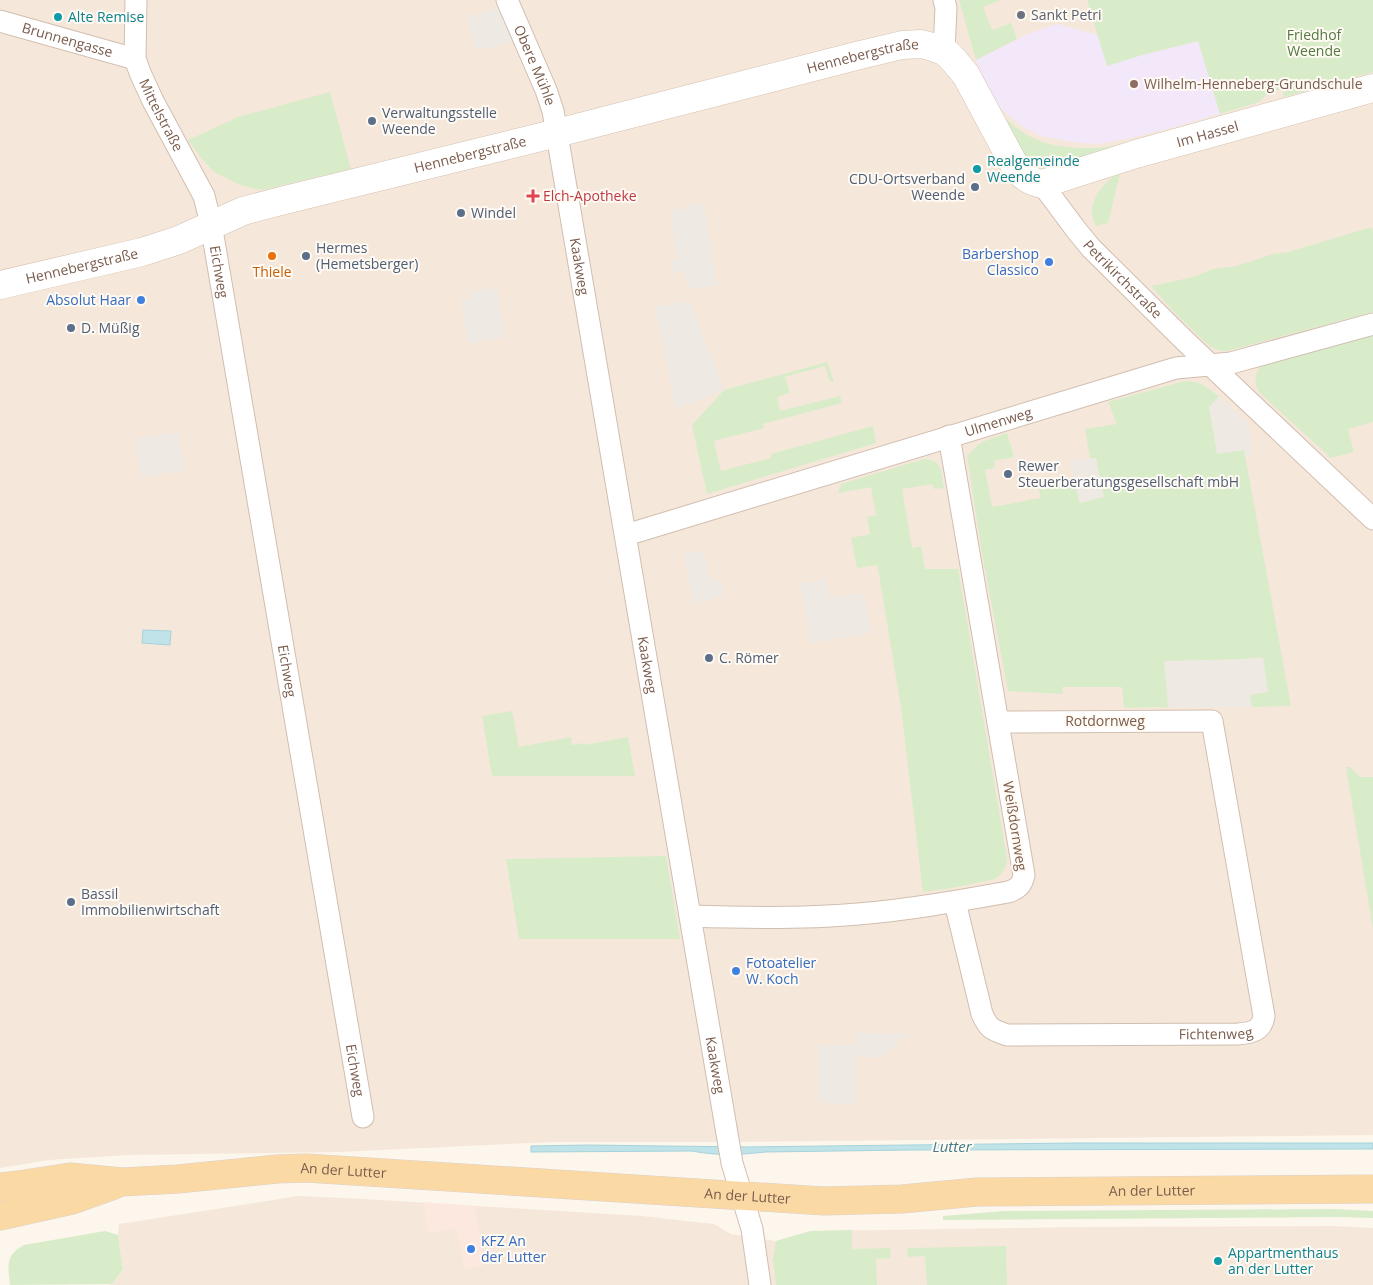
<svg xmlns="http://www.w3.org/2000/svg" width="1373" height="1285" font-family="'Open Sans',sans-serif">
	<rect width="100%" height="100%" fill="#fdf6ec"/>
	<g fill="#f5e8da">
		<path d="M0,0h1373v1135l-632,7h-189l-214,10 -211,3 -78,5 -49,8z"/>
		<path d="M299,1196l65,3 278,17 72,8 17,10 45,7 35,-10 268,-4 254,-1 40,2v57h-1266l5,-1 11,-15 -5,-34 1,-11z"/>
	</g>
	<path fill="#fde8e0" d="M423,1202l52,4 9,59 -19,4 -8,-41 -28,5z"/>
	<g fill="#efe9e4">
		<path d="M499,8l13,34 -36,9 -9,-34z"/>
		<path d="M704,203l13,82 -29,4 -3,-18 -12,2 -2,-12 6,-2 -7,-48 16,-3v-2z"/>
		<path d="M497,287l8,50 -37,6 -7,-43 9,-1 -1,-7z"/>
		<path d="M690,301l34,89 -49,19 -12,-69h-2l-6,-33z"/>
		<path d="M1219,396l29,27 5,31 -8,2 -2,-6 -26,4 -8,-47z"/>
		<path d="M178,432l7,38 -44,7 -6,-38z"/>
		<path d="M1096,457l8,40 -24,6 -10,-42z"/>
		<path d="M704,551l6,30 11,-2 3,17 -31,7 -9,-49z"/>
		<path d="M827,579l3,19 34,-5 7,40 -60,10 -11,-59z"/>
		<path d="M1263,657l5,36 -18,2 2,12h-84l-4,-46 81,-2z"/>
		<path d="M856,1033l51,1 -24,23h-27l-1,47 -37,-1v-58h37z"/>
	</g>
	<path fill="#f3e8fa" d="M1057,24l41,11 9,31 35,-11 121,-30 20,64 -14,3 -10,10 -91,27 -38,9 -32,6 -25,-2 -32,-6 -18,-9 -23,-19 -17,-30 -7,-18 52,-26z"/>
	<g fill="#d8ecc9">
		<path d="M959,0h41l-17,7 9,23 19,-7 6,16 -41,21z"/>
		<path d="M1087,0h286v72l-89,25 -2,-8 -13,3 -10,10 -39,12 -22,-73 -56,14 -35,11z"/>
		<path d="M330,92l21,77 -89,21 -22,-5 -26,-13 -11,-12 -15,-20 50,-23z"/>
		<path d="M1004,119h2c27,25 51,29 87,29 7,0 15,-2 23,-1l-69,21 -7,-1 -11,-5z"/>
		<path d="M1120,173l-12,50 -12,3c-2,-5 -4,-10 -4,-15 0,-14 15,-33 28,-38z"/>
		<path d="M1372,227l1,6v79l-146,39c-8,0 -13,-2 -20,-7l-34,-33 -22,-25 42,-9 20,-8 24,-3 36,-12 15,-2z"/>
		<path d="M1373,335v87l-25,7 6,23 -23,6 -71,-65c-7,-10 -6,-20 3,-29z"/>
		<path d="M827,362l7,19 -4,1 -5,-16 -40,11 5,16 -13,4 3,14 60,-15 2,7 -79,21 1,4 -50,13 7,30 50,-13v-4l102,-28 3,17 -169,51 -15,-69 32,-35z"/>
		<path d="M1185,381c15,-1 22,7 34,15l-10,11 8,47 27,-4 47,256 -39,1 -2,-12 18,-3 -5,-35 -18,2 -81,2 4,46 -44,1 -2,-21h-60l1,7 -55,-3 -26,-138 -15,-98 15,-13 25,-9 7,24 -20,4 1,7 -10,2 7,37 48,-9 -1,-9 35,-7 6,21 24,-6 -8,-39h-6l-5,-29 32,-5 -9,-22z"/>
		<path d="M924,459c19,0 17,14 20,29l-10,1 -1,-5 -31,5 10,59 9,-2 4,23h33l49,289 -1,8 -5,8 -6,5 -43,9 -29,4 -22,-184 -22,-134 -2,-9 -20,3 -6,-30 19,-4 -3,-17 9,-2 -5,-28 -33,6 3,-9z"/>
		<path d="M512,711l7,36 52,-10 1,8 13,-2v2l43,-8 7,39h-143l-10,-60z"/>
		<path d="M1346,767h4l10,10h13v152z"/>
		<path d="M666,856l14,83h-161l-13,-80z"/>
		<path d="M1333,1209l40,2v7l-34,-1 -396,3v-4l61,-5z"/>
		<path d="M852,1230v19l38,-1 1,10 -15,1 1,26h-101l-3,-26 3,-18 35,-10z"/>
		<path d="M105,1231l13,4 5,34 -11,15 -102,1c-2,-19 -5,-30 14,-40z"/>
		<path d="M1006,1246l1,39h-80l-2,-29 -17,1 -1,-9z"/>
	</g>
	<g fill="#bfe3e8" stroke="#a5d3da">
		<path d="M143,630l28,1 -1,14 -28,-2z"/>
		<path d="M1073,1143h300v6l-465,1 -143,2c-26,3 -47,4 -73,-1l-161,1v-6l56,-1 157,2z"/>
	</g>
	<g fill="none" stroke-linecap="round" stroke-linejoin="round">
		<g stroke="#d1beb0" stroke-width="23">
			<g id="street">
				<path id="s1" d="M136,0l-1,59 6,16 12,26 51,95 7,28 152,893"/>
				<path id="s2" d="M507,0l39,90 7,21 179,1052 20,66 8,56"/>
				<path d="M944,0l2,8 -2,43"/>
				<path id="s3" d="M0,21l135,38"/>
				<path id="s4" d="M1042,184l35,47 14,17 93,92 189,179"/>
				<path id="s5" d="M626,535l550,-167 55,-5 142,-39"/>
				<path id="s6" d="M955,902l27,112c7,15 9,15 25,21l231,-1c13,-1 24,-3 26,-18l-52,-295 -214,1"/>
				<path d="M690,916c56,2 112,3 168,-2 50,-4 100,-13 150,-22 10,-3 14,-7 16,-17l-75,-439"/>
			</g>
		</g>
		<g stroke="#d6c0b0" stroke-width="29">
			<g id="secondary">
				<path id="s7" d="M0,285l142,-33 37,-12 64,-29 38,-10 276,-68 299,-77 46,-11 19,-1 12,3 11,4 7,6 15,18 51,95c8,7 14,12 25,14l94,-30 237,-66"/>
			</g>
		</g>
		<g stroke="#dad1cd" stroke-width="29">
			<g id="primary">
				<path id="s8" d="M0,1187l18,-2 52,-8 52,5 56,-3 99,-10 29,-1 518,33 78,-2 75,-7 396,-3"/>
				<path d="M0,1216l72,-16 42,-15"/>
			</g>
		</g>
		<use href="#street" stroke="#fff" stroke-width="21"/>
		<use href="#secondary" stroke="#fff" stroke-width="28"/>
		<use href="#primary" stroke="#fbd9a5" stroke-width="28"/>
	</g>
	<circle fill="#6b7280" stroke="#fffaf3" stroke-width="2" cx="1021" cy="15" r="5"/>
	<g fill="#0f9aa8" stroke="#fffaf3" stroke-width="2">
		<circle cx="58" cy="17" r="5"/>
		<circle cx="977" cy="169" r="5"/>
		<circle cx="1218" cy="1261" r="5"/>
	</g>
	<circle fill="#8d6e63" stroke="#fffaf3" stroke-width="2" cx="1134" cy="84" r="5"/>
	<g fill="#5c6f8a" stroke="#fffaf3" stroke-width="2">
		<circle cx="372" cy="121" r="5"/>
		<circle cx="975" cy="187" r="5"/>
		<circle cx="461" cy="213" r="5"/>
		<circle cx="306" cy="256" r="5"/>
		<circle cx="71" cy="328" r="5"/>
		<circle cx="1008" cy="474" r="5"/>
		<circle cx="709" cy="658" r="5"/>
		<circle cx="71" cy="902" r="5"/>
	</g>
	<path fill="#e0444e" stroke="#fffaf3" stroke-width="2" d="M530.5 188.5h5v5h5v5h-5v5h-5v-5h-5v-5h5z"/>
	<circle fill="#e8710a" stroke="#fffaf3" stroke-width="2" cx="272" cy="256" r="5"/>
	<g fill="#3f7fe0" stroke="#fffaf3" stroke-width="2">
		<circle cx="1049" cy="262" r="5"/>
		<circle cx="141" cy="300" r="5"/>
		<circle cx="736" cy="971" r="5"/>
		<circle cx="471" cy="1249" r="5"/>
	</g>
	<g text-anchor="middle" stroke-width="4" stroke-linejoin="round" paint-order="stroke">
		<g font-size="14" fill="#5b616d" stroke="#fffaf3" text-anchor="start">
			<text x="1031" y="20">Sankt Petri</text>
		</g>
		<g font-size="14" fill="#0d838f" stroke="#fffaf3" text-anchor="start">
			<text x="68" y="22">Alte Remise</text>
			<text x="987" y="166">Realgemeinde<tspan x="987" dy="16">Weende</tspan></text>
			<text x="1228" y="1258">Appartmenthaus<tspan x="1228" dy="16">an der Lutter</tspan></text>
		</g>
		<g font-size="14" fill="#537a41" stroke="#fffaf3">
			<text x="1314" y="40">Friedhof<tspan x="1314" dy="16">Weende</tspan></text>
		</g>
		<g font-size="14" fill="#7a5c4d" stroke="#fffaf3">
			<text dy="5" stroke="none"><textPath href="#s3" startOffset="70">Brunnengasse</textPath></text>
			<text dy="5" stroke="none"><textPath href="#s7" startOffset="894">Hennebergstraße</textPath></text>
			<text dy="5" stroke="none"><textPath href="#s2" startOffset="71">Obere Mühle</textPath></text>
			<text dy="5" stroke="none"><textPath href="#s1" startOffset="121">Mittelstraße</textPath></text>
			<text dy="5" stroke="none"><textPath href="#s7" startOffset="1320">Im Hassel</textPath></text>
			<text dy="5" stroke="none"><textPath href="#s7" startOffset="489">Hennebergstraße</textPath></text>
			<text dy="5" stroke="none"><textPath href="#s7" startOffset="84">Hennebergstraße</textPath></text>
			<text dy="5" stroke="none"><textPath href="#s2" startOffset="278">Kaakweg</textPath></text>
			<text dy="5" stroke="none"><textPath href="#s1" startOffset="290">Eichweg</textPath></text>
			<text dy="5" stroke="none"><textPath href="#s4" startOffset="125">Petrikirchstraße</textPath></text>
			<text dy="5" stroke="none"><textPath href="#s5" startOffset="389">Ulmenweg</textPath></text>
			<text dy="5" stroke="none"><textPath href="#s2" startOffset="682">Kaakweg</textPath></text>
			<text dy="5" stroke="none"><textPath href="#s1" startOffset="695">Eichweg</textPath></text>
			<text x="1105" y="726">Rotdornweg</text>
			<text transform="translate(1015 826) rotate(81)" y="5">Weißdornweg</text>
			<text dy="5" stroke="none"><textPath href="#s6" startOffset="358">Fichtenweg</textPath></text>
			<text dy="5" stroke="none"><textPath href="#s2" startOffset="1088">Kaakweg</textPath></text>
			<text dy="5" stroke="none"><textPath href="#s1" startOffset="1100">Eichweg</textPath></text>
			<text dy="5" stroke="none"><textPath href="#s8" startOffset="345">An der Lutter</textPath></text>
			<text dy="5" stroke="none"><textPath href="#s8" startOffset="1155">An der Lutter</textPath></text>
			<text dy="5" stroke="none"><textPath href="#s8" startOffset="750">An der Lutter</textPath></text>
		</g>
		<g font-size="14" fill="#785e54" stroke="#fffaf3" text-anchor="start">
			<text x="1144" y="89">Wilhelm-Henneberg-Grundschule</text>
		</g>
		<g font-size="14" fill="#4e5e75" stroke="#fffaf3" text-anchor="start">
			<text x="382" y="118">Verwaltungsstelle<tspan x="382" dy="16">Weende</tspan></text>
			<text x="965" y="184" text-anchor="end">CDU-Ortsverband<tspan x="965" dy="16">Weende</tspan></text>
			<text x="471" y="218">Windel</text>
			<text x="316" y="253">Hermes<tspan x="316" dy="16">(Hemetsberger)</tspan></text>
			<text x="81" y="333">D. Müßig</text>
			<text x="1018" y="471">Rewer<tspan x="1018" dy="16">Steuerberatungsgesellschaft mbH</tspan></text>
			<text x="719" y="663">C. Römer</text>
			<text x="81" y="899">Bassil<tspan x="81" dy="16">Immobilienwirtschaft</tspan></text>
		</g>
		<g font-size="14" fill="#be3a42" stroke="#fffaf3" text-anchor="start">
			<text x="543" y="201">Elch-Apotheke</text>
		</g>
		<g font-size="14" fill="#366cbe" stroke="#fffaf3" text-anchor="end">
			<text x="1039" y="259">Barbershop<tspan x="1039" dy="16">Classico</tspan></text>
			<text x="131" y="305">Absolut Haar</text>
			<text x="746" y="968" text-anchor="start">Fotoatelier<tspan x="746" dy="16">W. Koch</tspan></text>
			<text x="481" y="1246" text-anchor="start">KFZ An<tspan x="481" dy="16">der Lutter</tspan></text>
		</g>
		<g font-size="14" fill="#c56008" stroke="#fffaf3">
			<text x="272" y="277">Thiele</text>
		</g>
		<g font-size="15" font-style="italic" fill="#437c86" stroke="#fffaf3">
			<text x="952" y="1152">Lutter</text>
		</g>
	</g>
</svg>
